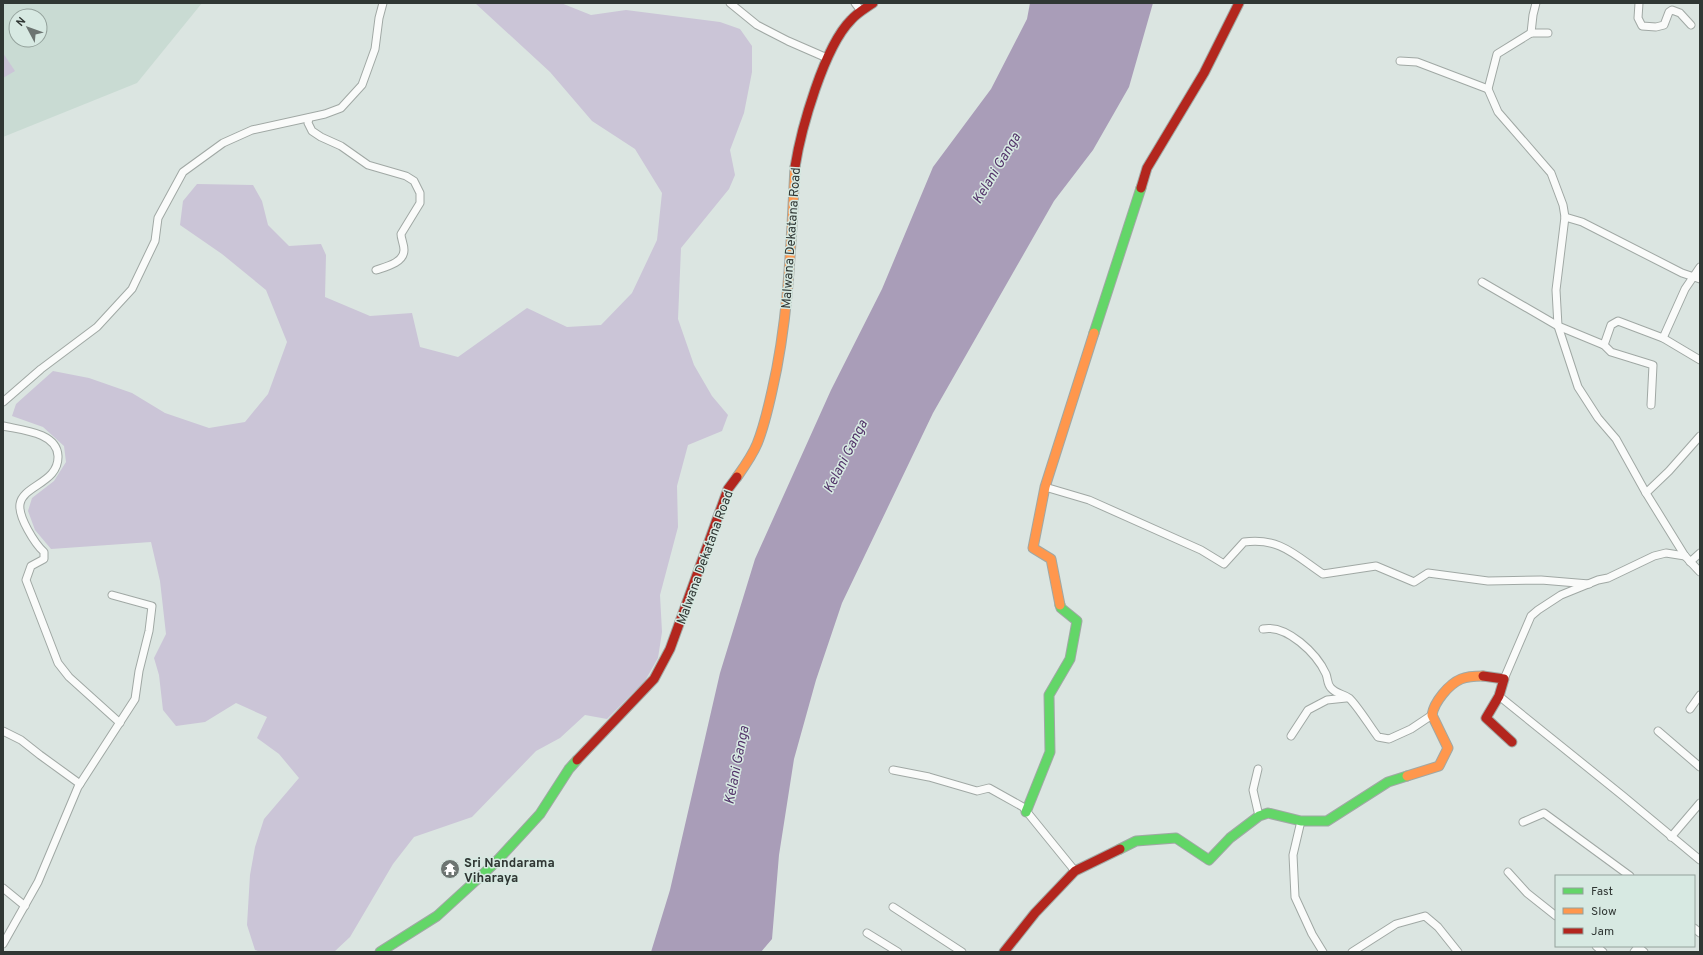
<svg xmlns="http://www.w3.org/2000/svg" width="1703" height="955" font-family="Overpass,sans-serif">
	<rect width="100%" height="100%" fill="#dbe5e1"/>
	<path fill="#c9dbd3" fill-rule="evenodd" d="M3,3h199l-65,80 -134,54zM16,16h24v24h-24z"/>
	<g fill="#cbc5d7">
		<path d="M475,3h86l30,12 35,-5 94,12 20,7 12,17v26l-8,41 -14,37 5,25 -6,14 -48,59 -3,71 16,46 18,31 16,19 -6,16 -34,14 -11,41 1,41 -18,68 2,37 -4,26 -13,23 -38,38 -22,-4 -25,23 -24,13 -64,66 -58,20 -21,27 -43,73 -16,15h-73l-6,-2 -8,-25 3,-50 5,-28 9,-28 35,-41 -20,-24 -22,-16 10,-21 -31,-14 -31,19 -29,4 -13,-16 -4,-35 -5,-17 12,-24 -6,-53 -9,-39 -100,7 -16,-19 -7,-19 4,-13 22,-17 12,-19 -2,-16 -21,-19 -31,-11 4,-12 37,-33 36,7 43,15 33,20 44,15 36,-6 23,-28 19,-52 -21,-52 -44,-36 -42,-29 3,-24 14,-17 56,1 9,16 6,24 21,21 32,-2 5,11 -1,42 45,19 42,-3 8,34 38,10 69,-49 40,19 34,-2 31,-32 25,-53 5,-47 -27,-44 -43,-28 -42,-49z"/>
		<path d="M3,53l12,18 -12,7z"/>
	</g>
	<path fill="#a99db8" d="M1030,3h123l-24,84 -36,63 -39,51 -121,212 -91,190 -26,77 -22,79 -15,96 -7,84 -11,13h-110l19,-62 50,-217 35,-114 76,-169 51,-101 51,-122 58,-78 36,-70z"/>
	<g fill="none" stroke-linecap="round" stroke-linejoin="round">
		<g stroke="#a0a8a4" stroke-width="9">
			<g id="street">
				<path d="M730,3l27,22 31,16 39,17"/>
				<path d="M855,3l6,8"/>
				<path d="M1639,3l-1,15 4,8 14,1 8,-2 5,-13 3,-2 8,3 11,12"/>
				<path d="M1531,33l2,-18 3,-12"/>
				<path d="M1548,33h-17l-34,21 -9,35 10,23 53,61 12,32 2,12 -9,73 2,36 20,61 20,31 18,21 30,54 39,63 15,16"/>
				<path d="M1400,61l17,1 71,27"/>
				<path d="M309,118l-1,5 4,8 9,6 20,9 27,19 38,11 8,5 6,12v10l-19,31c0,5 3,10 3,16 0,13 -19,17 -28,20"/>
				<path d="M1565,217l17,5 100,51 18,6"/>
				<path d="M1482,282l76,44 46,19 7,7 42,13 -2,40"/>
				<path d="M1663,338l22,-49 15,-22"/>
				<path d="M1604,345l7,-20 7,-4 45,17 37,22"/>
				<path d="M3,402l38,-33 56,-42 35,-38 23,-48 3,-23 25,-46 40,-29 29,-13 73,-16 16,-6 21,-23 13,-36 4,-31 4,-15"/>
				<path d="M3,426c17,4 54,6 55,30 1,27 -35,29 -38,48 -2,13 15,40 24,48v7l-13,7 -5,14 32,83 11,14 51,46"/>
				<path d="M1045,487l44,13 112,50 23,14 20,-22c35,-5 51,13 79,32l53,-8 38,16 14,-9 60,8 53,-1 48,4"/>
				<path d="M1646,493l23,-22 31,-35"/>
				<path d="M1690,562l10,-9"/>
				<path d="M1263,629c24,-5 54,25 63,45 2,5 1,10 5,14 5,6 13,6 18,10 8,7 22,30 29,39l11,2 22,-10 21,-14"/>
				<path d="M1504,679l27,-63 7,-6 23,-15 37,-15 10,-2 46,-22 12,-3 19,3"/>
				<path d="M1499,696l124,100 77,64"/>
				<path d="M1690,709l10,-14"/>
				<path d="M3,731l18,9 19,15 40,29"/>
				<path d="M1658,731l42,36"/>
				<path d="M1291,736l17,-26 19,-10 19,-2"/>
				<path d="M1258,769l-5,21 6,26"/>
				<path d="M893,770l36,7 48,14 12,-3 34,19 52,64"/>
				<path d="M1301,821l-8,34 2,42 17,37 11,18"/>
				<path d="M1523,822l21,-9 86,63"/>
				<path d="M1671,837l29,-34"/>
				<path d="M1508,872l19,21 29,23"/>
				<path d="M3,888l22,18"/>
				<path d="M893,907l69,45"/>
				<path d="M1694,928l6,5"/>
				<path d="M867,933l31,19"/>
				<path d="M3,944l35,-62 40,-95 57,-88 4,-28 10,-40 3,-25 -40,-11"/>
				<path d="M1596,946l7,6"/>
				<path d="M1352,952l44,-28 29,-8 13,11 20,25"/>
				<path d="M1634,952l4,-5 6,5"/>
			</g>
		</g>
		<g stroke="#a0a8a4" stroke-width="11">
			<g id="fast">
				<path d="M1094,333l47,-145"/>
				<path d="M1026,812l24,-60 -1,-57 21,-36 7,-38 -16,-13 -1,-3"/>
				<path d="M1120,849l16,-8 40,-3 33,22 21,-22 29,-22 9,-3 33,8h26l61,-39 19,-6"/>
				<path d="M380,952l57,-36 58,-53 45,-49 29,-45 8,-9"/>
			</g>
		</g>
		<g stroke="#a0a8a4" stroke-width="11">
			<g id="slow">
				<path d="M737,477c7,-10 15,-21 20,-33 7,-17 11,-35 15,-53 17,-73 19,-149 23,-224"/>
				<path d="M1060,605l-9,-46 -18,-11 12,-61 49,-154"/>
				<path d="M1407,776l32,-10 9,-18 -16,-33c2,-13 17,-31 29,-36 7,-3 14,-3 22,-3"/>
			</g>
		</g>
		<g stroke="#a0a8a4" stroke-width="11">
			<g id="jam">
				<path d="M795,167c6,-38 29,-120 56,-147 6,-7 15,-12 22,-17"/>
				<path d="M1141,188l6,-20 57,-95 35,-70"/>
				<path d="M1483,676l21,3 -5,17 -13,22 26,24"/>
				<path d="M577,760l77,-81 16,-30 58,-160 9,-12"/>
				<path d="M1004,952l31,-39 40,-42 45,-22"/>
			</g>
		</g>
		<use href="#street" stroke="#fafbfa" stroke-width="7"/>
		<use href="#fast" stroke="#63d668" stroke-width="9"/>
		<use href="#slow" stroke="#ff974d" stroke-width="9"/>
		<use href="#jam" stroke="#b3261e" stroke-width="9"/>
	</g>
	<defs>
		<g id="temple-disc" transform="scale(1)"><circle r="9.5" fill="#6c7471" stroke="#d7e9e2"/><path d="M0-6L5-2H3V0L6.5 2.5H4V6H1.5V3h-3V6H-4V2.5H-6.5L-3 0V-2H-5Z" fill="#fff"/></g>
	</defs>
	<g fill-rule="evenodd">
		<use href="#temple-disc" x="450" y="869"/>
	</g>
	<g text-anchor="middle" stroke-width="3" stroke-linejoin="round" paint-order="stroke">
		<g font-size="13" fill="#303734" stroke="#d7e9e2">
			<text transform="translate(790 238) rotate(-86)" y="5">Malwana Dekatana Road</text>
			<text transform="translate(704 557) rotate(-70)" y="5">Malwana Dekatana Road</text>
		</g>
		<g font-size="13" font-weight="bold" fill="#303734" stroke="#d7e9e2" text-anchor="start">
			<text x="464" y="867">Sri Nandarama<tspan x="464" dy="15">Viharaya</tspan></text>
		</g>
		<g font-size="14" font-style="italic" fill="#53346a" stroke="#d7e9e2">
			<text transform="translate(996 168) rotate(-59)" y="5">Kelani Ganga</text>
			<text transform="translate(845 456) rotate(-63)" y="5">Kelani Ganga</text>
			<text transform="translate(736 765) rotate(-79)" y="5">Kelani Ganga</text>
		</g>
	</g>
	<rect width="1703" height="955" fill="none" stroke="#303734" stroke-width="8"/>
	<rect x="1555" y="875" width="140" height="72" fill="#d7e9e2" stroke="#94a29c"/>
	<rect x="1563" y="888" width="20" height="6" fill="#63d668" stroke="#94a29c"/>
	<text x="1591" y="895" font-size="12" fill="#303734">Fast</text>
	<rect x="1563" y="908" width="20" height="6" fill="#ff974d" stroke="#94a29c"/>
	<text x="1591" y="915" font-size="12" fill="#303734">Slow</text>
	<rect x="1563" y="928" width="20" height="6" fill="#b3261e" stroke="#94a29c"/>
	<text x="1591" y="935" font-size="12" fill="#303734">Jam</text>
	<g transform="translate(28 28) rotate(311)"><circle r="19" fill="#d7e9e2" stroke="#94a29c"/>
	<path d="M0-3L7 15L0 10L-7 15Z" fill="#6c7471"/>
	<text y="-6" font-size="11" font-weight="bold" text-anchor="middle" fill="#303734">N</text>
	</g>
</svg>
